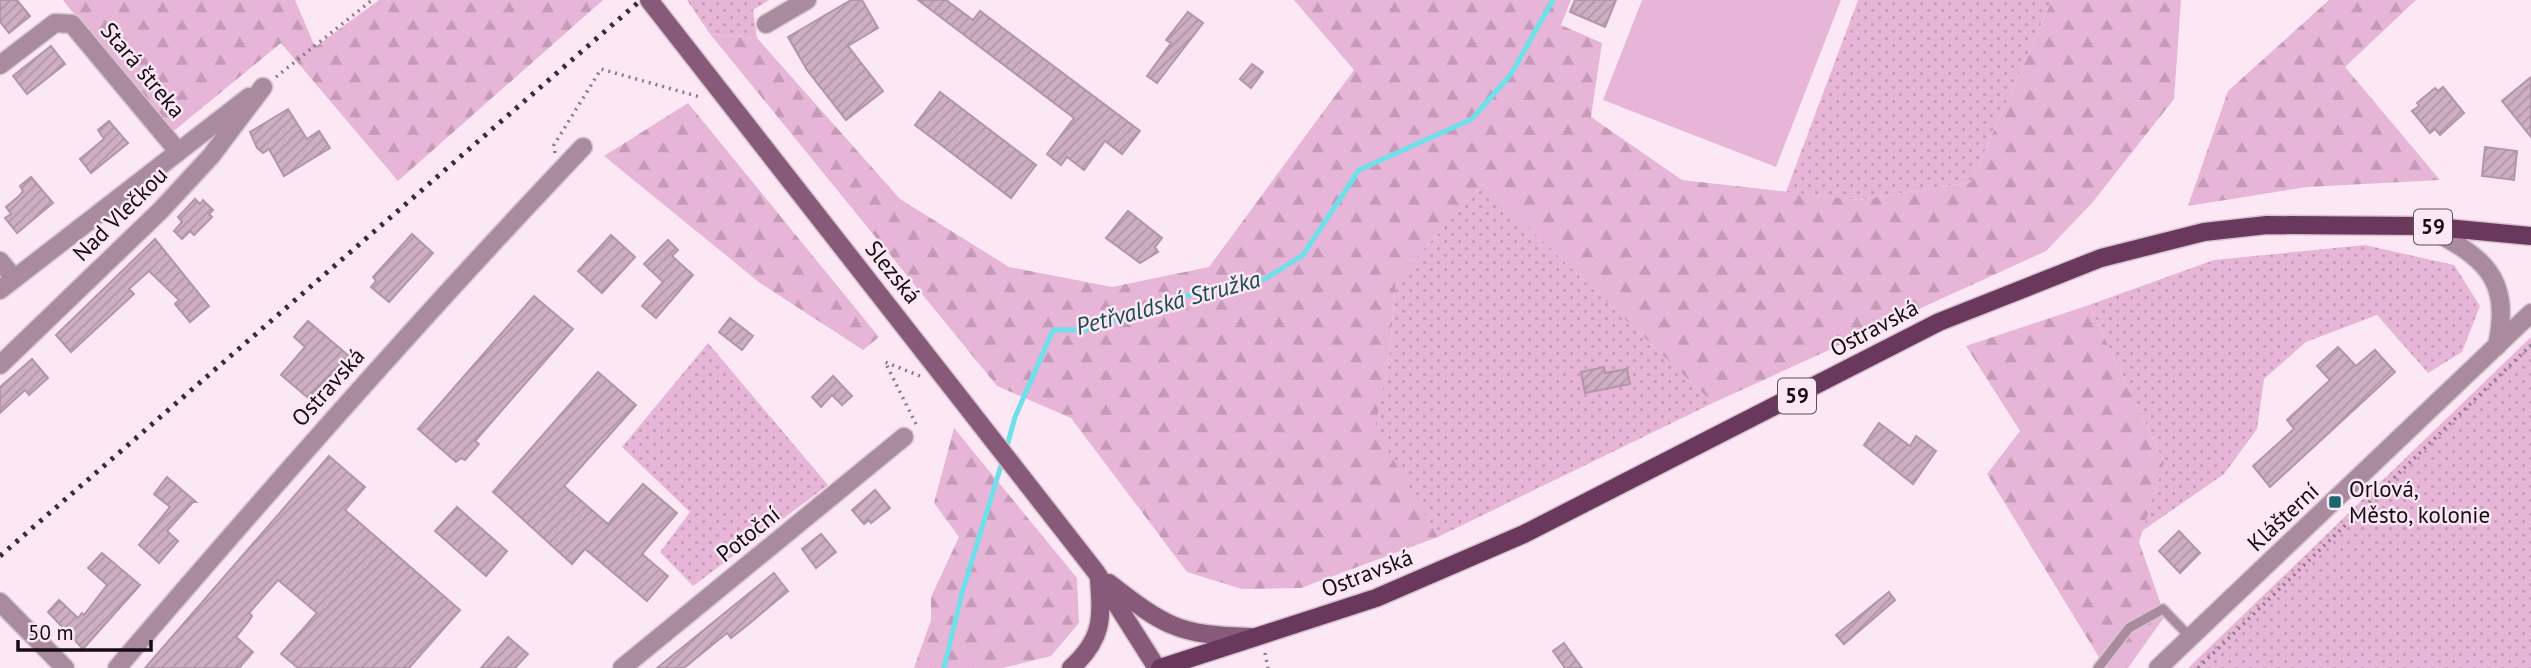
<svg xmlns="http://www.w3.org/2000/svg" width="2531" height="668" font-family="'PT Sans',sans-serif">
	<defs>
		<pattern id="grass-dots" width="8" height="8" patternUnits="userSpaceOnUse" patternTransform="scale(1.75)"><rect width="8" height="8" fill="#e7b5d7"/><path d="M2 2h.1M6 6h.1" fill="none" stroke="#c59ab8" stroke-width="1.8" stroke-linecap="round"/></pattern>
		<pattern id="forest-firs" width="22" height="20" patternUnits="userSpaceOnUse" patternTransform="scale(1.75)"><rect width="22" height="20" fill="#e7b5d7"/><path d="M5 1l3.5 6h-7zM16 11l3.5 6h-7z" fill="#c59ab8"/></pattern>
		<pattern id="building-hatch" width="6" height="6" patternUnits="userSpaceOnUse" patternTransform="scale(1.75)"><rect width="6" height="6" fill="#cdaec2"/><path d="M-1 1l2-2M0 6l6-6M5 7l2-2" fill="none" stroke="#af94a6"/></pattern>
	</defs>
	<rect width="100%" height="100%" fill="#fbe8f4"/>
	<g fill="url(#grass-dots)">
		<path d="M687,0h82l-16,10 4,28 -47,-4z"/>
		<path d="M1858,0h194l-81,182 -112,18 -73,-8z"/>
		<path d="M1483,184l230,219 -275,134 -64,-109 15,-71 7,-77z"/>
		<path d="M2365,245l89,20 26,41 -18,46 -34,21 -51,-58 -71,27 -42,37 -7,50 -33,45 -82,57 22,-69 -75,-157 125,-45z"/>
		<path d="M2531,337v331h-343z"/>
		<path d="M708,343l120,142 -135,101 -33,-34 30,-40 -68,-65z"/>
	</g>
	<g fill="url(#forest-firs)">
		<path d="M63,0h232l20,47 64,-47h224l-205,181 -117,-138 -111,91z"/>
		<path d="M1294,0h277l-10,25 41,18 -11,74 91,63 177,20 112,-18 81,-182h129l-7,99 -82,104 -46,48 -333,152 -230,-219 -87,96 -7,77 -14,71 63,109 -137,51 -59,1 -55,-17 -116,-154 -74,-32 -287,-352 47,4 143,161 109,68 103,20 97,-20 145,-197z"/>
		<path d="M2329,0h87l-71,67 95,113 -133,7 -119,19 40,-115z"/>
		<path d="M688,103l191,234 -16,13 -103,-67 -156,-127z"/>
		<path d="M2089,305l75,157 -25,80 26,74 -37,52h-34l6,-9 -113,-185 33,-43 -54,-85z"/>
		<path d="M954,428l123,150 2,45 -28,33 -48,12h-89l17,-48v-23l28,-60 -25,-34z"/>
	</g>
	<path fill="#e7b5d7" d="M1642,0h199l-65,167 -173,-67z"/>
	<g fill="none" stroke-linecap="round" stroke-linejoin="round">
		<g stroke="#6de0e9" stroke-width="5">
			<path d="M1006,450l9,-33 38,-87h34l116,-40 62,-11 38,-24 56,-85 113,-51 39,-45 42,-74"/>
			<path d="M944,668l18,-75 41,-134"/>
		</g>
	</g>
	<g fill="url(#building-hatch)" stroke="#b395a9" stroke-width="2">
		<path d="M0,0h17l13,16 -21,17 -9,-11z"/>
		<path d="M851,0h11l16,28 -30,18 35,45 -37,29 -39,-50 -19,-33z"/>
		<path d="M918,0h28l27,20 7,-9 160,120 -18,23 -17,-13 -21,29 -17,-13 -6,8 -14,-11 27,-36z"/>
		<path d="M1575,0h41l-11,27 -35,-15z"/>
		<path d="M1188,12l15,11 -46,60 -10,-7 24,-33 -5,-3z"/>
		<path d="M51,46l14,18 -38,30 -14,-18z"/>
		<path d="M1252,64l11,8 -12,16 -11,-9z"/>
		<path d="M2531,77v60l-29,-36z"/>
		<path d="M2443,87l21,26 -24,22 -5,-6 -5,4 -18,-22 7,-5 -2,-3 18,-15 3,3z"/>
		<path d="M940,92l96,73 -25,33 -96,-73z"/>
		<path d="M288,109l19,30 12,-8 11,17 -46,28 -15,-27 -6,4 -6,-5 -7,-16z"/>
		<path d="M109,121l19,22 -37,30 -11,-14 24,-20 -6,-9z"/>
		<path d="M2485,147l32,4 -3,29 -32,-4z"/>
		<path d="M31,177l22,26 -36,30 -12,-15 6,-4 -5,-7 13,-11 4,-5 -3,-5z"/>
		<path d="M195,199l5,5 3,-4 10,10 -4,4 3,3 -18,18 -4,-4 -8,8 -8,-8 8,-9 -4,-5z"/>
		<path d="M1128,211l34,27 -7,9 3,5 -18,11 -34,-25z"/>
		<path d="M412,234l21,19 -44,49 -18,-15 5,-6 -3,-4z"/>
		<path d="M611,235l24,22 -33,36 -24,-22z"/>
		<path d="M155,239l54,67 -19,16 -15,-18 4,-4 -30,-29 -20,18 5,5 -63,58 -15,-17z"/>
		<path d="M668,240l10,10 -6,6 21,19 -37,43 -14,-12 21,-24 -19,-18z"/>
		<path d="M534,296l39,33 -98,112 4,3 -14,16 -4,-2 -5,4 -38,-33z"/>
		<path d="M730,318l23,18 -11,14 -23,-18z"/>
		<path d="M308,321l41,35 -41,42 -27,-23 24,-28 -11,-10z"/>
		<path d="M2338,347l18,19 19,-16 20,22 -125,115 -17,-21 41,-37 -7,-9 43,-40 -13,-14z"/>
		<path d="M32,359l16,19 -19,17 -4,-5 -25,23v-26z"/>
		<path d="M1604,367l1,6 22,-4 3,15 -45,9 -4,-21z"/>
		<path d="M598,372l38,33 -72,81 44,38 35,-40 34,29 -35,41 26,22 -21,25 -62,-52 -13,15 -79,-72z"/>
		<path d="M833,376l19,20 -10,9 -10,-10 -11,12 -9,-10z"/>
		<path d="M1879,423l31,23 6,-10 20,15 -23,33 -49,-39z"/>
		<path d="M329,456l36,31 -20,23 115,100 -51,58h-111l-17,-14 36,-41 -39,-33 -29,33 3,3 -3,5 -13,16 17,15 -14,16h-94z"/>
		<path d="M167,477l29,25h-3l-26,29 11,10 -19,22 -20,-18 31,-38 -16,-13z"/>
		<path d="M875,490l15,18 -19,15 -2,-3 -5,4 -12,-14z"/>
		<path d="M457,507l50,44 -21,25 -51,-45z"/>
		<path d="M2179,531l21,22 -20,20 -21,-22z"/>
		<path d="M821,534l15,18 -20,16 -14,-19z"/>
		<path d="M102,553l38,32 -57,64 -35,-37 11,-12 19,18 4,-5 2,2 23,-30 -19,-17z"/>
		<path d="M774,573l14,18 -38,32 -19,15 -4,-5 -43,35h-27z"/>
		<path d="M1889,592l6,8 -51,44 -8,-9z"/>
		<path d="M508,637l20,17 -13,14h-34z"/>
		<path d="M1564,643l18,25h-17l-12,-17z"/>
	</g>
	<g fill="none" stroke-linecap="round" stroke-linejoin="round">
		<g stroke="#d6c5d0" stroke-width="12">
			<path id="service" d="M2098,668l31,-40 34,-19 27,28"/>
		</g>
		<g stroke="#d6c5d0" stroke-width="21">
			<g id="minor">
				<path d="M766,24l41,-24"/>
				<path d="M0,65l55,-42 17,1 105,126"/>
				<path d="M2425,226c57,31 87,49 72,120"/>
				<path d="M0,261l14,17"/>
				<path d="M0,290l249,-193"/>
				<path d="M0,365l161,-155 50,-54 52,-69"/>
				<path d="M0,602l65,66"/>
				<path d="M117,668c152,-177 305,-352 466,-521"/>
				<path d="M622,668l282,-231"/>
				<path d="M2158,668l373,-355"/>
			</g>
		</g>
		<g stroke="#d6c5d0" stroke-width="21">
			<g id="secondary">
				<path d="M649,0l447,572 61,96"/>
				<path d="M1109,583c57,44 69,52 142,54"/>
				<path d="M1071,668c32,-29 31,-49 28,-89"/>
			</g>
		</g>
		<g stroke="#d6c5d0" stroke-width="21">
			<path id="primary" d="M1160,668l216,-70 148,-64 415,-212 162,-64 103,-26 63,-7 158,1 106,10"/>
		</g>
		<g stroke="#897a84" stroke-width="3.5" stroke-dasharray="2 5" stroke-linecap="butt">
			<path d="M276,77l96,-77"/>
			<path d="M555,153l-1,-8 47,-76 99,28"/>
			<path d="M916,424l-31,-62 35,14"/>
			<path d="M1265,653l3,15"/>
			<path d="M2198,668l333,-323"/>
		</g>
		<use href="#service" stroke="#a98a9f" stroke-width="9"/>
		<use href="#minor" stroke="#a98a9f" stroke-width="18"/>
		<use href="#secondary" stroke="#865a78" stroke-width="18"/>
		<use href="#primary" stroke="#6b385d" stroke-width="18"/>
		<path stroke="#382d35" stroke-width="5" stroke-dasharray="3.5 7" stroke-linecap="butt" d="M0,556l641,-556"/>
	</g>
	<rect fill="#1a676d" stroke="#fbe8f4" stroke-width="2.5" x="2328" y="495" width="14" height="14" rx="3.5"/>
	<g text-anchor="middle" stroke-width="5" stroke-linejoin="round" paint-order="stroke">
		<g fill="#fbe8f4" stroke="#5b4e56" stroke-width="2">
			<rect x="2414" y="209.5" width="38" height="35" rx="5"/>
			<rect x="1778" y="378.5" width="38" height="35" rx="5"/>
		</g>
		<g font-size="21" font-weight="bold" fill="#160c13">
			<text x="2433" y="234">59</text>
			<text x="1797" y="403">59</text>
		</g>
		<g font-size="23" fill="#160c13" stroke="#fbe8f4">
			<text transform="translate(143 70) rotate(50)" y="8">Stará štreka</text>
			<text transform="translate(120 214) rotate(-45)" y="8">Nad Vlečkou</text>
			<text transform="translate(893 272) rotate(51)" y="8">Slezská</text>
			<text transform="translate(1874 328) rotate(-28)" y="8">Ostravská</text>
			<text transform="translate(328 387) rotate(-48)" y="8">Ostravská</text>
			<text transform="translate(2283 517) rotate(-43)" y="8">Klášterní</text>
			<text transform="translate(748 534) rotate(-39)" y="8">Potoční</text>
			<text transform="translate(1367 573) rotate(-21)" y="8">Ostravská</text>
		</g>
		<g font-size="23" fill="#160c13" stroke="#fbe8f4" text-anchor="start">
			<text x="2349" y="497">Orlová,<tspan x="2349" dy="26">Město, kolonie</tspan></text>
		</g>
		<g font-size="24" font-style="italic" fill="#184c50" stroke="#fbe8f4">
			<text transform="translate(1168 303) rotate(-15)" y="8">Petřvaldská Stružka</text>
		</g>
	</g>
	<path d="M18 640v10h133v-10" fill="none" stroke="#160c13" stroke-width="3.5"/>
	<text x="28" y="640" font-size="21" fill="#160c13" stroke="#fbe8f4" stroke-width="5" paint-order="stroke">50 m</text>
</svg>
